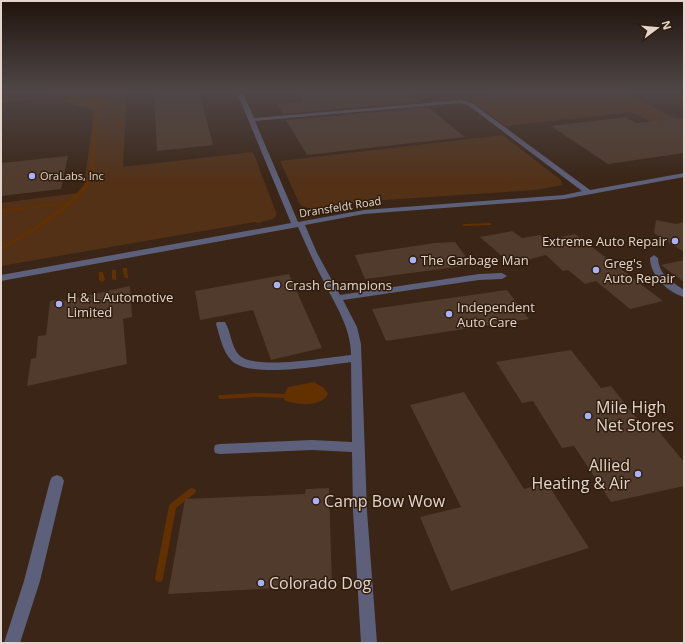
<svg xmlns="http://www.w3.org/2000/svg" width="685" height="644" font-family="'Open Sans',sans-serif">
	<rect width="100%" height="100%" fill="#3a2516"/>
	<g fill="#523117">
		<path d="M67,91h60l-4,76 130,-15 23,60v4l-3,3 -15,4 -3,-1 -254,44v-63l76,-10 7,-8 10,-71 -3,-5 -27,-7z"/>
		<path d="M535,91h86l63,31v17l-52,-27 -127,14 -34,-25 -5,-3z"/>
		<path d="M503,135l58,45 1,5 -26,5 -151,10 -74,9 -9,-3 -3,-3 -19,-42z"/>
	</g>
	<g fill="#633000">
		<path d="M67,91h47l-8,16 -7,3 -19,-7 -14,-1z"/>
		<path d="M314,382l10,6 4,6c-7,14 -33,11 -44,6v-5l4,-8z"/>
	</g>
	<g fill="none" stroke-linecap="round" stroke-linejoin="round">
		<g fill="#633000" fill-rule="evenodd">
			<path d="M95,91h2l2,12 -6,74 -6,11 -9,10 -11,10 -28,20 -38,22v-3l35,-21 30,-22 -65,8v-2l68,-8c8,-8 15,-15 20,-25l8,-74z"/>
			<path d="M604,91h4l62,32 -3,1z"/>
			<path d="M73,94l-1,2 -71,6v-2z"/>
			<path d="M489,223h2v2l-27,1 -2,-1 2,-1z"/>
			<path d="M123,268h4v1l1,8v1h-2l-2,-1 -1,-8z"/>
			<path d="M112,270h4v10h-2l-2,-1z"/>
			<path d="M99,272h4l2,8 -1,1 -2,1 -3,-2z"/>
			<path d="M256,393l34,1h2l1,2 -1,2h-2l-34,-1 -35,2h-2l-1,-2 1,-2h2z"/>
			<path d="M192,488l3,1 1,2 -1,2 -19,15 -13,70 -1,3 -3,1 -3,-1 -1,-3 14,-72 1,-2 19,-15z"/>
		</g>
	</g>
	<g fill="#513b2c">
		<path d="M154,91h45l14,54 -56,6z"/>
		<path d="M297,91h110l14,11 -138,12 -5,-10 25,-3z"/>
		<path d="M428,107l37,30 -158,18 -21,-35z"/>
		<path d="M626,117l10,6 48,-5v35l-76,11 -57,-38z"/>
		<path d="M68,156l-7,33 -60,7v-33z"/>
		<path d="M656,220l20,4 8,-2v30l-30,-19z"/>
		<path d="M512,231l10,7 18,-3 7,5 28,-6 88,67 -33,8 -34,-28 -11,3 -17,-14 -5,1 -17,-16 -35,9 -31,-27z"/>
		<path d="M455,242l17,23 -107,14 -10,-24 80,-12z"/>
		<path d="M684,260v22l-23,-17z"/>
		<path d="M289,274l33,74 -51,12 -18,-50 -53,10 -5,-29z"/>
		<path d="M130,286l2,31 -9,2 4,45 -100,22 4,-27 5,-1 2,-22 8,-1 4,-34 13,-2v2z"/>
		<path d="M507,290l22,29 -143,22 -14,-32z"/>
		<path d="M571,350l30,38 10,-2 35,44 10,-2 28,34v24l-73,16 -37,-56 -12,2 -29,-47 -11,2 -26,-41z"/>
		<path d="M464,392l60,97 23,-6 42,65 -138,43 -31,-74 41,-10 -51,-102z"/>
		<path d="M329,488l3,97 -164,9 17,-95 120,-5 1,-5z"/>
	</g>
	<g fill="none" stroke-linecap="round" stroke-linejoin="round">
		<g fill="#5d607a" fill-rule="evenodd">
			<path d="M241,93l3,2 10,23 208,-18 10,3 118,87 94,-17v4l-120,22 -200,15 -59,11 12,28 23,42 139,-21 23,-1 5,3 -5,3 -23,1 -136,20 14,27 4,17 6,167 10,132h-16l-8,-132 -1,-59 -40,-2 -92,4 -5,-1 -1,-4 1,-4 5,-1 92,-4 40,2 -1,-80c-25,3 -100,17 -119,-1 -10,-10 -12,-25 -16,-37l1,-2h8c6,10 6,24 14,33 16,16 90,2 112,0 0,-28 -16,-50 -28,-75 -9,-17 -17,-35 -25,-53l-297,54v-6l290,-52 -53,-128zM460,103l8,2 114,86 -18,4 -200,15 -66,12 -43,-101z"/>
			<path d="M654,255l4,3c1,17 13,23 26,32v7c-16,-4 -34,-22 -34,-39z"/>
			<path d="M57,475l5,2 2,4 -24,100 -20,62h-16l20,-62 26,-100 2,-4z"/>
		</g>
	</g>
	<linearGradient id="sky" x2="0" y2="1"><stop stop-color="#20140c"/><stop offset="0.5" stop-color="#4f4647"/><stop offset="1" stop-color="#4f4647" stop-opacity="0"/></linearGradient>
	<rect width="685" height="182" fill="url(#sky)"/>
	<g fill="#a9b0fc" stroke="#2f1c0c" stroke-width="1.5">
		<circle cx="32" cy="176" r="4"/>
		<circle cx="675" cy="241" r="4"/>
		<circle cx="413" cy="260" r="4"/>
		<circle cx="596" cy="270" r="4"/>
		<circle cx="277" cy="285" r="4"/>
		<circle cx="59" cy="304" r="4"/>
		<circle cx="449" cy="314" r="4"/>
		<circle cx="588" cy="416" r="4"/>
		<circle cx="638" cy="474" r="4"/>
		<circle cx="316" cy="501" r="4"/>
		<circle cx="261" cy="583" r="4"/>
	</g>
	<g text-anchor="middle" stroke-width="3" stroke-linejoin="round" paint-order="stroke">
		<g font-size="11" fill="#e3d5cc" stroke="#2f1c0c" text-anchor="start">
			<text x="40" y="180">OraLabs, Inc</text>
		</g>
		<g font-size="11" fill="#e3d5cc" stroke="#2f1c0c">
			<text transform="translate(340 207) rotate(-9)" y="4">Dransfeldt Road</text>
		</g>
		<g font-size="13" fill="#e3d5cc" stroke="#2f1c0c" text-anchor="start">
			<text x="667" y="246" text-anchor="end">Extreme Auto Repair</text>
			<text x="421" y="265">The Garbage Man</text>
			<text x="604" y="268">Greg's<tspan x="604" dy="15">Auto Repair</tspan></text>
			<text x="285" y="290">Crash Champions</text>
			<text x="67" y="302">H &amp; L Automotive<tspan x="67" dy="15">Limited</tspan></text>
			<text x="457" y="312">Independent<tspan x="457" dy="15">Auto Care</tspan></text>
		</g>
		<g font-size="16" fill="#e3d5cc" stroke="#2f1c0c" text-anchor="start">
			<text x="596" y="413">Mile High<tspan x="596" dy="18">Net Stores</tspan></text>
			<text x="630" y="471" text-anchor="end">Allied<tspan x="630" dy="18">Heating &amp; Air</tspan></text>
			<text x="324" y="507">Camp Bow Wow</text>
			<text x="269" y="589">Colorado Dog</text>
		</g>
	</g>
	<rect width="685" height="644" fill="none" stroke="#e3d5cc" stroke-width="4"/>
	<g transform="translate(657 28) rotate(74)" stroke="#2f1c0c" stroke-width="3" paint-order="stroke">
	<path d="M0-3L7 15L0 10L-7 15Z" fill="#e3d5cc"/>
	<text y="-6" font-size="11" font-weight="bold" text-anchor="middle" fill="#e3d5cc">N</text>
	</g>
</svg>
